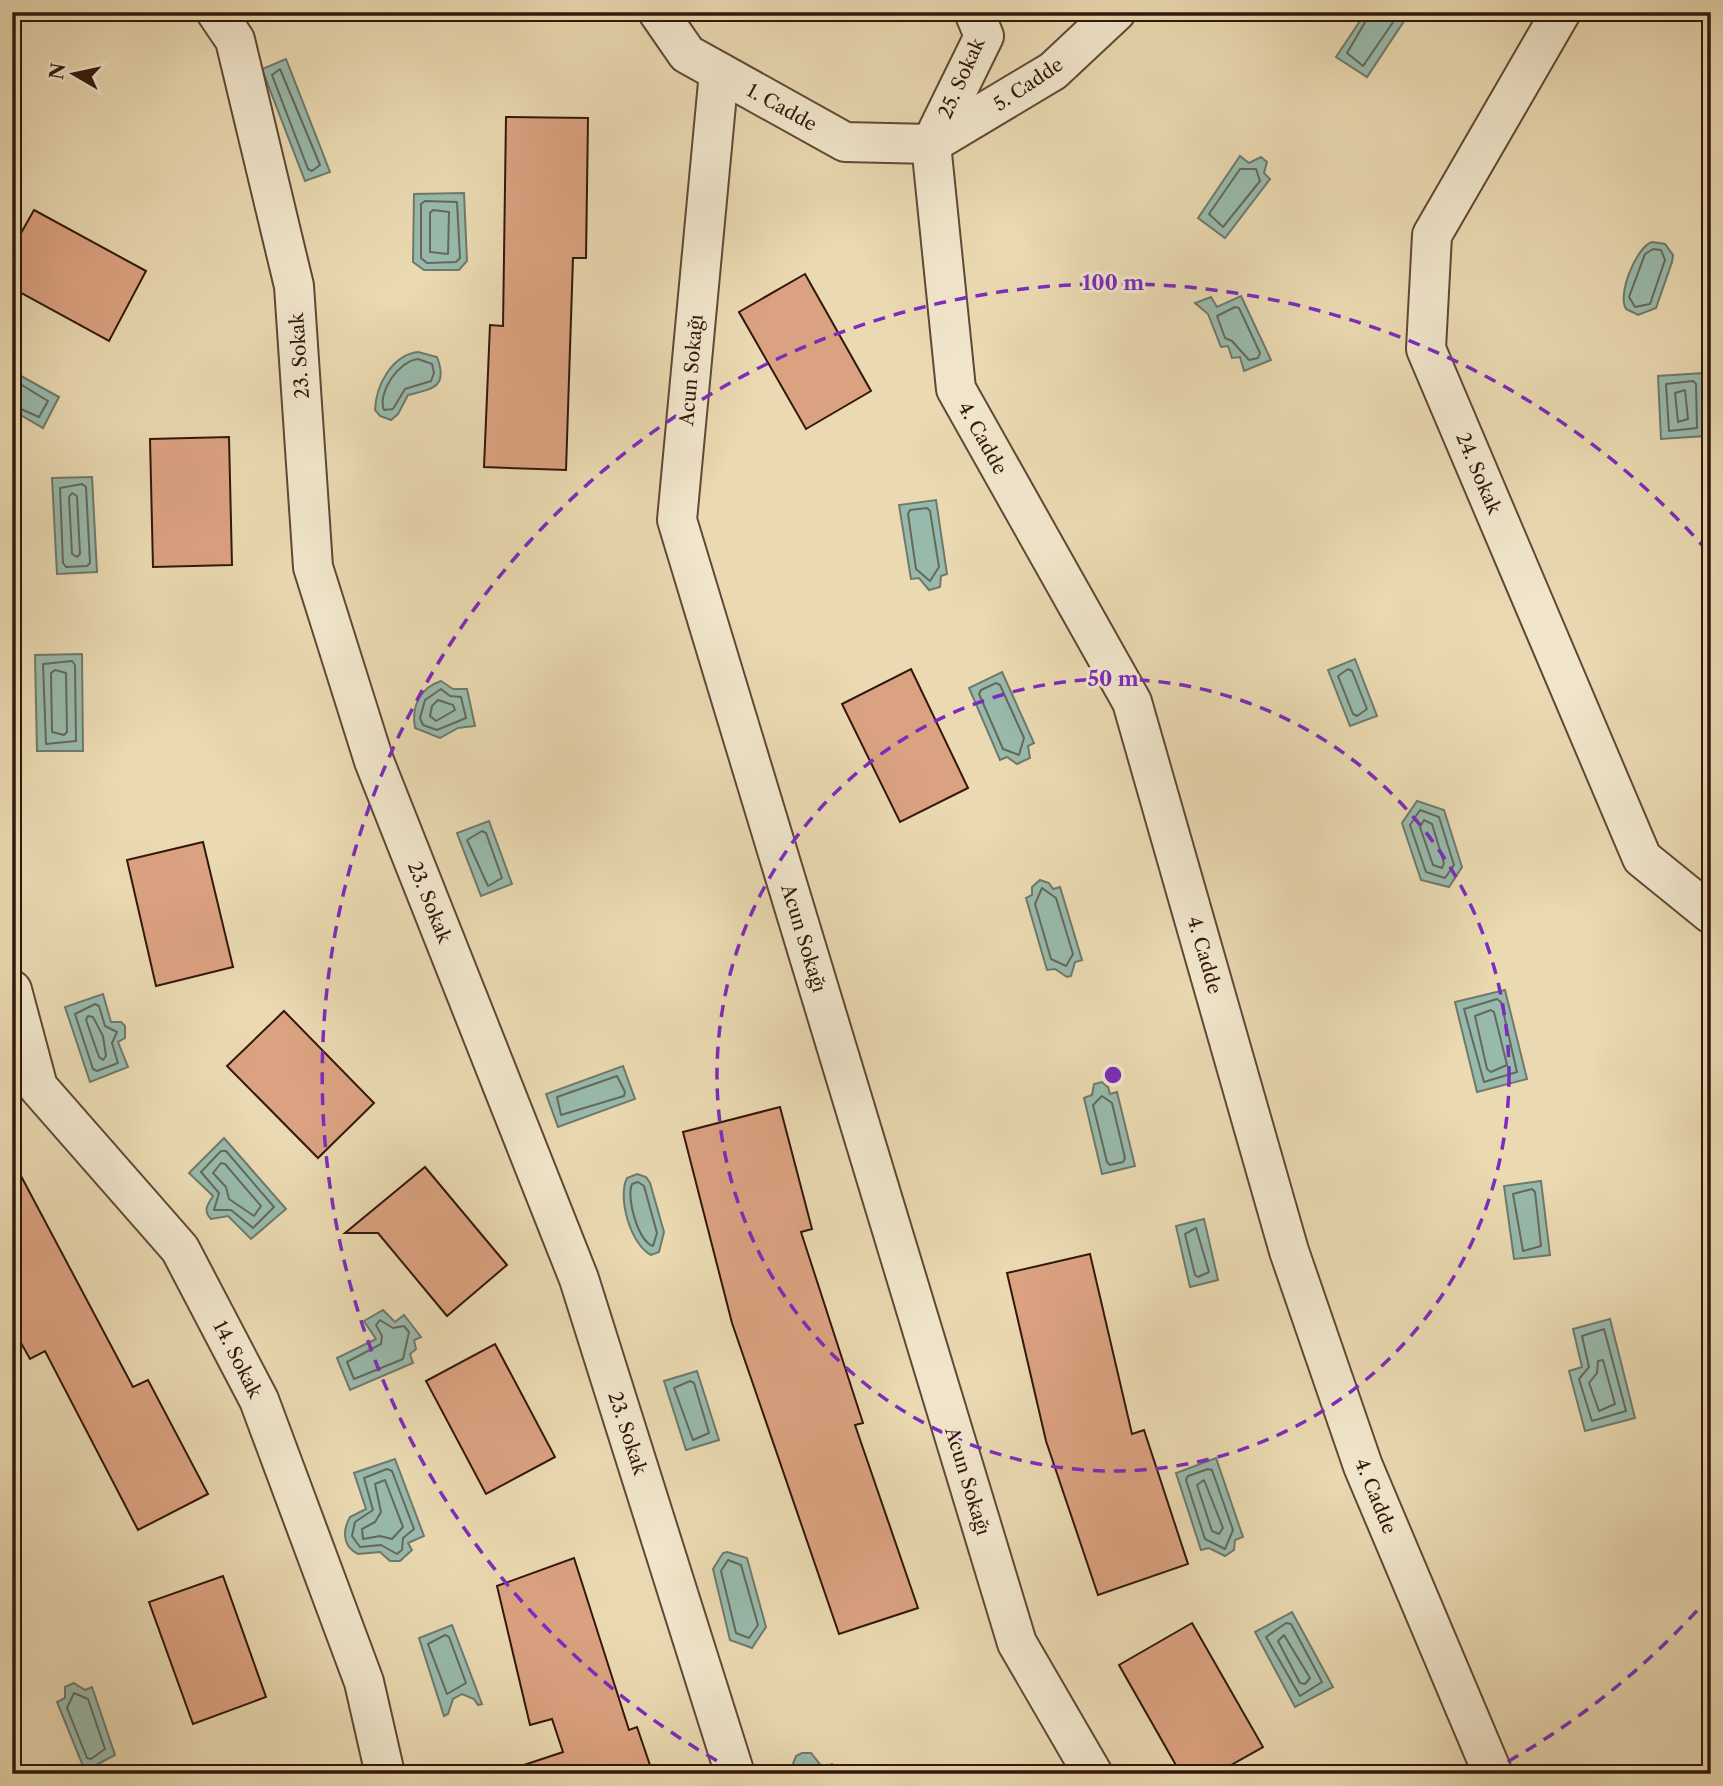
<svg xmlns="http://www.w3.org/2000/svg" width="1723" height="1786" font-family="'Libre Caslon Text',serif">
	<rect width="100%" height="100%" fill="#ead9b1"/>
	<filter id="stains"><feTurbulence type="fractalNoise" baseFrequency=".00286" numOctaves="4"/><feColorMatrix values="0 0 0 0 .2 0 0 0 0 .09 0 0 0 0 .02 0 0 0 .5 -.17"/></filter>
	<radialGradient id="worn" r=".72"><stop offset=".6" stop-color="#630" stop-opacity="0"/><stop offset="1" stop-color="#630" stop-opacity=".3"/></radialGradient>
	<g fill="#98baac" stroke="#6f796c" stroke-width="2">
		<path d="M1366,12h37l5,3 -41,62 -31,-20z"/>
		<path d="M286,59l44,113 -25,9 -43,-112z"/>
		<path d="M1240,156l9,7 12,-6 6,5 -3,11 6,6 -45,59 -27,-20z"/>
		<path d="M464,193l3,68 -8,9h-35l-11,-8 1,-68z"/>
		<path d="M1652,242l13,2 8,11 -1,7 -16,46 -18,7 -12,-6c-9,-14 10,-62 26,-67z"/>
		<path d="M1241,296l30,64 -27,11 -4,-14 -8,1 -4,-12 -7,1 -13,-33 -13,-11 16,-6 6,10z"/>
		<path d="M418,352l19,5c12,31 -6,32 -29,38l-10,19 -7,6 -11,-4 -5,-6c1,-25 17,-55 43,-58z"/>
		<path d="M12,371l47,26 -16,31 -31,-18z"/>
		<path d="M1703,373l2,63 -44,3 -3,-63z"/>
		<path d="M92,477l5,95 -40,2 -5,-96z"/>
		<path d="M936,500l11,74 -6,2 -1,11 -11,3 -10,-12 -8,1 -12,-74z"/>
		<path d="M82,654l1,97h-46l-2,-96z"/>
		<path d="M1355,659l22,57 -27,10 -22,-56z"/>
		<path d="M1002,672l32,71 -6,3 2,12 -13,6 -10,-7 -7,3 -31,-72z"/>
		<path d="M441,681l12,8h14l8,37 -17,2 -18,10 -25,-10c-4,-22 5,-40 26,-47z"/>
		<path d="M1417,801l27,9 18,57 -13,20 -28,-7 -19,-57z"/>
		<path d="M489,821l23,63 -31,12 -24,-63z"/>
		<path d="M1040,880l9,3 4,6 7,-2 22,73 -7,2 -4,14 -4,1 -12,-8 -8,1 -21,-72 6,-3v-8z"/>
		<path d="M1505,990l22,89 -50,13 -22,-90z"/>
		<path d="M103,994l8,28h10l4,4v12l-7,4 10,25 -38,15 -25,-75z"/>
		<path d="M623,1066l12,33 -77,28 -12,-33z"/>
		<path d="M1102,1082l6,5 2,7 7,-2 18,74 -33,8 -18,-76 8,-3 2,-11z"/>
		<path d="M224,1138l62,71 -35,30 -23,-23 -17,3c-8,-8 -4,-14 2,-23l-24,-23z"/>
		<path d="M637,1174l9,3 4,6 14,49 -5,20 -8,3c-20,-10 -34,-57 -24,-77z"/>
		<path d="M1541,1181l9,74 -36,4 -10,-73z"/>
		<path d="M1204,1219l14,61 -28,7 -14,-61z"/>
		<path d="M383,1310l12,12 9,-7 17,22 -7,3 2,9 -6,5 3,9 -63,27 -13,-32 39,-19 -12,-18z"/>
		<path d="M1610,1319l25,99 -50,13 -16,-60 13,-4 -9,-38z"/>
		<path d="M697,1371l22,69 -33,10 -22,-69z"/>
		<path d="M1216,1458l27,79 -8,3 -1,10 -9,6 -16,-8 -8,2 -25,-77z"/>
		<path d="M395,1459l29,77 -16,7 4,7 -12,11h-10l-10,-9 -22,2c-15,-7 -16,-23 -8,-37l16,-8 -12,-36z"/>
		<path d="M727,1552l20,6 19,69 -14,21 -22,-8 -17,-71 10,-16z"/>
		<path d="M1292,1612l41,75 -38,20 -40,-75z"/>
		<path d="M452,1625l30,79 -4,1 -4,-6 -12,-5 -9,5 -5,15 -4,2 -25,-78z"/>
		<path d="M74,1683l11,7 7,-3 23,68 -30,16 -28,-69 8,-4v-11z"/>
		<path d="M802,1753h9l12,15 9,-4 4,10h-47l7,-18z"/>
	</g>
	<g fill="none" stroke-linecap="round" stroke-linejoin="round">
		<g stroke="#65685c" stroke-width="2">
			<path d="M1371,12l-24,41 16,13 37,-54"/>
			<path d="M280,69l40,96 -8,6 -4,-2 -36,-94z"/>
			<path d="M1240,169h16l4,12 -37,46 -14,-13z"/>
			<path d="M425,201l32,1 3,56 -4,4 -29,1 -6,-5v-54z"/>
			<path d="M433,210l16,2 -1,42 -18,-2v-39z"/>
			<path d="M1653,249l8,1 4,10 -15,44 -15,3 -6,-10 16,-43z"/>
			<path d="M1235,307l4,1 21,45 -2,5 -9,2 -17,-19 -7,-3 -8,-22z"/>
			<path d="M418,359l14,5 2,9 -3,8 -26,8 -12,20 -9,1c-7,-18 15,-49 34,-51z"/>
			<path d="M12,379l36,22 -9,16 -27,-12"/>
			<path d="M1693,381l3,3 1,44 -28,3 -3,-47z"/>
			<path d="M1685,390l3,29 -10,3 -3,-29z"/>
			<path d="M82,484l4,3 4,76 -3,3 -21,1 -3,-4 -3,-75z"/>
			<path d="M72,493l5,3 3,58 -3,3 -5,-3 -3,-57z"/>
			<path d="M927,508l3,3 9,56 -9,14 -14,-12 -8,-55 2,-4z"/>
			<path d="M72,661l3,4 1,76 -30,3 -3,-80z"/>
			<path d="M1348,669l4,2 15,38 -10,7 -4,-2 -15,-38z"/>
			<path d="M55,670l11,3 1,59 -3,3 -12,-3 -1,-59z"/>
			<path d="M996,683l4,2 24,53 -5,17 -16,-6 -24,-55 2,-4z"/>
			<path d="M441,689l9,7 11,1 5,21 -29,12 -14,-5 -3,-7 5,-18z"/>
			<path d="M438,700l15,5 2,5 -19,11 -6,-5 2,-10z"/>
			<path d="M1420,810l19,7 15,48 -9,13 -19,-6 -16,-47z"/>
			<path d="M1424,820l8,4 12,39 -2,5 -9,-3 -13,-38z"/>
			<path d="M482,831l4,2 16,45 -14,8 -21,-46z"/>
			<path d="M1042,888l14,10 17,56 -7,12 -15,-7 -16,-55z"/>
			<path d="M1497,999l4,3 16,70 -33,10 -20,-73z"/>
			<path d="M95,1004l4,2 6,20 12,6 -5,11 6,20 -21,8 -4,-2 -18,-55z"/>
			<path d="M1491,1010l3,2 13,53 -16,7 -4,-3 -12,-53z"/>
			<path d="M88,1016l5,1 10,19 3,20 -3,4 -4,-3 -13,-37z"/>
			<path d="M617,1076l8,16 -1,4 -63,19 -4,-18z"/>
			<path d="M1102,1096l10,7 13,55 -2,4 -13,3 -3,-3 -14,-57z"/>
			<path d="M221,1151h5l48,56 -21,21 -22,-18h-17l5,-17 -18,-21z"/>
			<path d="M221,1163l4,1 36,42 -7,10 -25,-17 -3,-12 -13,-14z"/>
			<path d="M638,1182l6,4 13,47 -4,13c-15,-5 -27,-48 -21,-62z"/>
			<path d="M1532,1189l3,3 6,54 -18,5 -10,-57z"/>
			<path d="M1196,1228l13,44 -11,5 -3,-2 -10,-41z"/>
			<path d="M380,1320l13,8 11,-2 5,6 -6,27 -49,20 -7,-17 34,-18 1,-8 -6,-11z"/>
			<path d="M1604,1329l22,82 -34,10 -13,-42 10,-12 -7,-31z"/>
			<path d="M1603,1360l12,44 -16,7 -10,-28 8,-10 1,-12z"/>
			<path d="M690,1381l4,2 15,50 -16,7 -19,-52z"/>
			<path d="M387,1469l5,2 22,58 -11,9 -1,12 -5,4 -16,-9 -21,2 -8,-11 3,-14 18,-12 -9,-32z"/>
			<path d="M1208,1469l4,1 21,60 -8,19 -20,-10 -19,-59 2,-4z"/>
			<path d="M385,1480l18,47 -11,12 -12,-3 -17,3 -1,-10 13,-7 6,-10 -6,-28z"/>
			<path d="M1204,1480l19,48 -4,6 -7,-3 -15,-46z"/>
			<path d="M728,1560l13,5 17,60 -9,13 -13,-5 -15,-62z"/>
			<path d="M1286,1623l5,1 31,58 -22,14 -34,-59z"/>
			<path d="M445,1635l4,2 17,46 -19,11 -19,-50z"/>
			<path d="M1284,1635l26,43 -5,6 -5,-1 -22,-42z"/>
			<path d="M74,1693l14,6 17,50 -14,10 -4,-1 -20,-50z"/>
		</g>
	</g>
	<g fill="#dba281" stroke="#32170d" stroke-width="2">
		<path d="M506,117l82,1 -2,140h-13l-7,212 -82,-3 6,-142 13,1z"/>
		<path d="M34,210l112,61 -37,70 -97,-53v-39z"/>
		<path d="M805,274l66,117 -65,38 -67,-117z"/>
		<path d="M229,437l3,128 -79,2 -3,-128z"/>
		<path d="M911,669l57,119 -68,34 -58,-118z"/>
		<path d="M203,842l30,125 -77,19 -29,-126z"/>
		<path d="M284,1011l90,92 -56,55 -91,-92z"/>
		<path d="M780,1107l32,122 -11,3 62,191 -8,2 63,183 -79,26 -107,-311 -49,-191z"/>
		<path d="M12,1159l121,228 15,-7 60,114 -70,36 -93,-179 -15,8 -18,-32z"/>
		<path d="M425,1167l82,98 -60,51 -69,-83h-33z"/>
		<path d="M1090,1254l42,180 12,-4 44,134 -90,31 -52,-154 -39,-168z"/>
		<path d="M495,1344l60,113 -69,37 -60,-113z"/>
		<path d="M574,1558l55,172 8,-3 16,47h-131l-1,-8 42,-14 -11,-33 -22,6 -33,-139z"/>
		<path d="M223,1576l43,121 -73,27 -44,-122z"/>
		<path d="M1192,1623l71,124 -48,27h-34l-62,-109z"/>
	</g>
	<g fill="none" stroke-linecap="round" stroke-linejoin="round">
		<g stroke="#604836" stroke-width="42">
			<g id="minor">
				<path d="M216,12l19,28 59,246 19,281 61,194 205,518 156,495"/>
				<path d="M658,12l29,42 158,88 86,2"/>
				<path d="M1561,12l-129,223 -6,114 216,509 69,56"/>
				<path d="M719,72l-42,448 340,1123 76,131"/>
				<path d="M931,144l25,245 176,313 157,549 74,215 130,308"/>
				<path d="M931,144l122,-73 63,-59"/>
				<path d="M931,144l53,-108 -10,-24"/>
				<path d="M12,990l26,97 142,162 79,151 105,282 21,92"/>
			</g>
		</g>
		<use href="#minor" stroke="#f1e6cc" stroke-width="38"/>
	</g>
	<g fill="none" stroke="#7b2cbf" stroke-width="3.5" stroke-dasharray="12 9">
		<circle cx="1113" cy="1075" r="396"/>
		<path d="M1711 1595A792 792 0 0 1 1491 1771M735 1771A792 792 0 1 1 1711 555"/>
	</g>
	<g text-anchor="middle" stroke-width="6" stroke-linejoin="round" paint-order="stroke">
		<g font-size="19" fill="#32170d" stroke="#f1e6cc">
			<text transform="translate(961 78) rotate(-66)" y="7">25. Sokak</text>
			<text transform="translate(1028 84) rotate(-34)" y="7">5. Cadde</text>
			<text transform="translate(782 107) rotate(29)" y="7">1. Cadde</text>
			<text transform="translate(299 356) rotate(-94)" y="7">23. Sokak</text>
			<text transform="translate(691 370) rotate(-85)" y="7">Acun Sokağı</text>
			<text transform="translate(983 438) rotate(61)" y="7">4. Cadde</text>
			<text transform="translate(1479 473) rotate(67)" y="7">24. Sokak</text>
			<text transform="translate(430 902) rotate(68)" y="7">23. Sokak</text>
			<text transform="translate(804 938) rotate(73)" y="7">Acun Sokağı</text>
			<text transform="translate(1205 955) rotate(74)" y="7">4. Cadde</text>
			<text transform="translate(238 1359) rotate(63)" y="7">14. Sokak</text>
			<text transform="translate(628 1433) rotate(72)" y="7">23. Sokak</text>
			<text transform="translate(968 1481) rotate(73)" y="7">Acun Sokağı</text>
			<text transform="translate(1376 1496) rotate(68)" y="7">4. Cadde</text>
		</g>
	</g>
	<circle cx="1113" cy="1075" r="10" fill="#7b2cbf" stroke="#f1e6cc" stroke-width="3.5"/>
	<g font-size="21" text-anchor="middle" font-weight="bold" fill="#7b2cbf" stroke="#f1e6cc" stroke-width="6" stroke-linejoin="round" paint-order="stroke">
		<text x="1113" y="290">100 m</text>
		<text x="1113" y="686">50 m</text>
	</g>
	<rect width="1723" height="1786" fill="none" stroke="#ead9b1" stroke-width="42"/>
	<rect x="14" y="14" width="1695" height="1758" fill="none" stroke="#32170d" stroke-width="3.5"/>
	<rect x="21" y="21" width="1681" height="1744" fill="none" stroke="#32170d" stroke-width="2"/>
	<g transform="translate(74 74) rotate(279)" stroke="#f1e6cc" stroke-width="5" paint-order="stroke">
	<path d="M0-5L12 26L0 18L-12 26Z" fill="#32170d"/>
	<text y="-10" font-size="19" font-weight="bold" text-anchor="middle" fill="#32170d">N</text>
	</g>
	<rect width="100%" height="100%" filter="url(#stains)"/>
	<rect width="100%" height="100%" fill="url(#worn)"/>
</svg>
